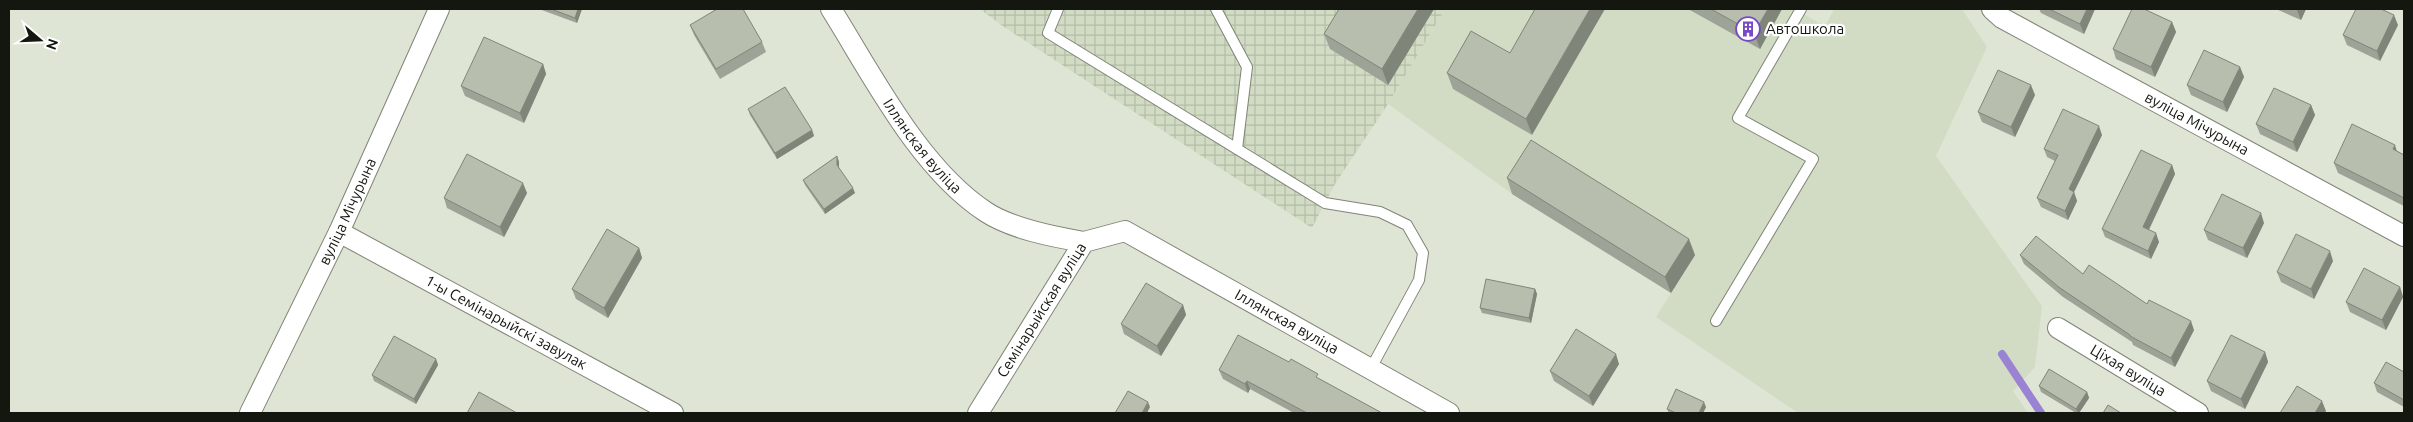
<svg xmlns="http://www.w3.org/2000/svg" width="2413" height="422" font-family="Ubuntu,sans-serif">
	<defs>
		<pattern id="industrial-grid" width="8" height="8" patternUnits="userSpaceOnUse" patternTransform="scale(1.25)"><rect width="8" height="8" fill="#d2dcc4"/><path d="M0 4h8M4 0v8" fill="none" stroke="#b3bca7"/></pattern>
	</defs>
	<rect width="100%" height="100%" fill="#dfe5d5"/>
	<path fill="#d2dcc4" d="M1445,9h349l31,17 9,-17h128l25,38 -51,109 106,150 -7,61 -22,24 15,22h-230l-142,-96 15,-24 -159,-99 -124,-90z"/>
	<path fill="url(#industrial-grid)" d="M980,9h465l-57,95 -53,80 -23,44 -308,-201z"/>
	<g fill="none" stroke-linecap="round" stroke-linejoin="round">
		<path stroke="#9b83d3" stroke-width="8" d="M2002,354l39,59"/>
		<g stroke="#7f8577" stroke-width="12">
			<g id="service">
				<path d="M1058,9l-10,24 277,170 55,9 27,13 16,28 -4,27 -48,88"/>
				<path d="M1216,9l31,58 -10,82"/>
				<path d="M1716,321l97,-162 -75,-41 63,-109"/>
			</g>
		</g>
		<g stroke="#7f8577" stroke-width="22">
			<g id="minor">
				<path id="s1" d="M831,9c42,67 88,159 155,203 26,17 68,25 98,30"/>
				<path id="s2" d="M1992,9l10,9 402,218"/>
				<path id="s3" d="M339,232l334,181"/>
				<path id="s4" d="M2058,328l140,85"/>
				<path id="s5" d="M250,413l89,-181 100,-223"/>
				<path id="s6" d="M978,413l106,-171 41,-11 324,182"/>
			</g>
		</g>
		<use href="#service" stroke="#fff" stroke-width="10"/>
		<use href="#minor" stroke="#fff" stroke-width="20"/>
	</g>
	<g fill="#9da396">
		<path d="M539,9h43l-5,14z"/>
		<path d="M1434,9l-46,76 -58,-36 -6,-15z"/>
		<path d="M1688,9h94l-22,40z"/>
		<path d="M2039,9h56l-11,25 -43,-21z"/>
		<path d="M2276,9h30l-5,11z"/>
		<path d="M2172,22l4,10 -21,45 -39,-18 -3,-10z"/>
		<path d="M690,25l72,17 4,10 -46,27 -26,-44z"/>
		<path d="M2398,25l-18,36 -33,-16 -4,-10z"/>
		<path d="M1510,53l22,82 -79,-46 -6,-16z"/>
		<path d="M543,64l3,10 -22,49 -59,-27 -4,-10z"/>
		<path d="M2240,67l4,10 -17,35 -36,-17 -4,-10z"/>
		<path d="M2035,95l-20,42 -33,-15 -4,-10z"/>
		<path d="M2311,105l4,10 -18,37 -37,-18 -4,-10z"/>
		<path d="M748,109l64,21 2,6 -37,23 -27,-44z"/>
		<path d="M2102,135l-28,57 3,9 -9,19 -27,-13 -4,-9 18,-37 -8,-4 -3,-8z"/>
		<path d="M2397,151l7,4v51l-66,-33 -4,-10z"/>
		<path d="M837,156l2,6v6l16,25 -30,21 -20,-29 -2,-5z"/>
		<path d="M2172,165l3,9 -26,56 10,12 -8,17 -46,-22 -3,-8z"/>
		<path d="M1507,178l188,77 -24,38 -159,-99z"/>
		<path d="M527,193l-23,44 -57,-29 -3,-10z"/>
		<path d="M2264,223l-17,35 -39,-18 -4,-10z"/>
		<path d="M639,248l3,10 -34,60 -32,-19 -4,-10z"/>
		<path d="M2020,255l63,19 64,30 47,26 -19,37 -42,-22 -1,-3 -69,-45 -39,-33z"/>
		<path d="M2333,261l-19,38 -33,-17 -4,-10z"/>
		<path d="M2400,287l3,10 -17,33 -36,-18 -4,-10z"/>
		<path d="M1535,289l2,5 -6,29 -49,-10 -2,-5z"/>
		<path d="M1183,305l3,10 -25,41 -37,-22 -3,-10z"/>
		<path d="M2265,352l3,10 -23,47 -34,-18 -4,-10z"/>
		<path d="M436,359l2,6 -22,39 -42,-23 -2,-6z"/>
		<path d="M1619,364l-26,42 -39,-25 -4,-10z"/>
		<path d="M1219,370l102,10 61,33h-88l-44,-24 -2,4 -25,-14z"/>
		<path d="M2404,372v35l-27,-15 -3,-9z"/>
		<path d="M2039,386l48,6 2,6 -10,15h-3l-35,-21z"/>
		<path d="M1706,407l-3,6h-34l-2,-4z"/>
	</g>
	<g fill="#80857a">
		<path d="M578,9h4l-5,14 -2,-5z"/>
		<path d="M1418,9h16l-46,76 -6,-16z"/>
		<path d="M1590,9h15l-73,126 -6,-16z"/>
		<path d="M1768,9h14l-22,40 -6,-16z"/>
		<path d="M2087,9h8l-11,25 -4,-10z"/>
		<path d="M2298,9h8l-5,11 -4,-10z"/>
		<path d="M2394,15l4,10 -18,36 -3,-10z"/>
		<path d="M2172,22l4,10 -21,45 -4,-10z"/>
		<path d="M543,64l3,10 -22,49 -4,-10z"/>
		<path d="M2240,67l4,10 -17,35 -4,-10z"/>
		<path d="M2031,85l4,10 -20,42 -4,-10z"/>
		<path d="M2311,105l4,10 -18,37 -4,-10z"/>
		<path d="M2099,126l3,9 -28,57 3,9 -9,19 -3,-9 4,-22z"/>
		<path d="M812,130l2,6 -37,23 -2,-6z"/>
		<path d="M2395,145l3,10 -5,-6z"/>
		<path d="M837,156l2,6v9l-2,-6z"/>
		<path d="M2172,165l3,9 -29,61 -3,-8z"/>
		<path d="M523,183l4,10 -23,44 -4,-10z"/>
		<path d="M853,188l2,5 -30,21 -1,-5z"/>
		<path d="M2261,213l3,10 -17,35 -4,-10z"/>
		<path d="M2156,233l3,9 -8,17 -3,-8z"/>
		<path d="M1689,239l6,16 -24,38 -6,-16z"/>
		<path d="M639,248l3,10 -34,60 -4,-10z"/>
		<path d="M2330,251l3,10 -19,38 -3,-10z"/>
		<path d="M2400,287l3,10 -17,33 -4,-10z"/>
		<path d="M1535,289l2,5 -6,29 -2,-5z"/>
		<path d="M1183,305l3,10 -25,41 -4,-10z"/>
		<path d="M2191,321l3,9 -19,37 -4,-9z"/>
		<path d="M2265,352l3,10 -23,47 -4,-10z"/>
		<path d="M1616,354l3,10 -26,42 -4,-10z"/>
		<path d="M436,359l2,6 -22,39 -2,-5z"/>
		<path d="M1247,381l3,8 -2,4 -3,-9z"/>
		<path d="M2087,392l2,6 -10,15h-1l-2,-4z"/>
		<path d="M2322,401l4,10 -1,2h-10z"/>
		<path d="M1148,402l2,5 -3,6h-5z"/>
		<path d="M1704,402l2,5 -3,6h-4z"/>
	</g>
	<g fill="#b7beae" stroke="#80857a">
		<path d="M551,9h27l-3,9z"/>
		<path d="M717,9h26l19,33 -46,27 -26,-44z"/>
		<path d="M1339,9h79l-36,60 -58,-35z"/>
		<path d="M1535,9h55l-64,110 -79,-46 24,-42 39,22z"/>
		<path d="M1711,9h57l-14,24z"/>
		<path d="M2049,9h38l-7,15z"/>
		<path d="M2132,9h12l28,13 -21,45 -38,-18z"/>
		<path d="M2356,9h25l13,6 -17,36 -34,-16z"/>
		<path d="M484,37l59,27 -23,49 -59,-27z"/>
		<path d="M2204,50l36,17 -17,35 -36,-17z"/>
		<path d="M1998,70l33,15 -20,42 -33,-15z"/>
		<path d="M785,87l27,43 -37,23 -27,-44z"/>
		<path d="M2274,88l37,17 -18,37 -37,-18z"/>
		<path d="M2063,109l36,17 -30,63 5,3 -9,19 -28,-13 21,-43 -14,-6z"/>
		<path d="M2352,124l43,21 -2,4 11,6v43l-70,-35z"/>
		<path d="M1531,140l158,99 -24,38 -158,-99z"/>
		<path d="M2141,150l31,15 -29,62 13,6 -8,18 -46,-22z"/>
		<path d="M467,154l56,29 -23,44 -56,-29z"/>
		<path d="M837,156v9l16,23 -29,21 -21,-29z"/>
		<path d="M2222,194l39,19 -18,35 -39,-18z"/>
		<path d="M607,229l32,19 -35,60 -32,-19z"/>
		<path d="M2296,234l34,17 -19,38 -34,-17z"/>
		<path d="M2036,236l47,38 6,-9 58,39 2,-4 42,21 -20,37 -41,-22v-1l-70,-47 -40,-33z"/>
		<path d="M2364,268l36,19 -18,33 -36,-18z"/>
		<path d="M1486,279l49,10 -6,29 -49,-10z"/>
		<path d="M1146,283l37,22 -26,41 -36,-22z"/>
		<path d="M1576,329l40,25 -27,42 -39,-25z"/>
		<path d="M1238,335l51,27 2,-3 27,15 -2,3 66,36h-75l-60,-32 -2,3 -26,-14z"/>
		<path d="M2231,335l34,17 -24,47 -34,-18z"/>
		<path d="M394,336l42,23 -22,40 -42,-24z"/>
		<path d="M2386,362l18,10v28l-30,-17z"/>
		<path d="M2049,369l38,23 -11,17 -37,-23z"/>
		<path d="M2297,386l25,15 -7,12h-35z"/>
		<path d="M1676,389l28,13 -5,11h-23l-9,-4z"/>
		<path d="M1128,391l20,11 -6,11h-27z"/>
		<path d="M479,392l38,21h-50z"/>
		<path d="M2108,405l13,8h-18z"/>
	</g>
	<defs>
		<g id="building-ring" transform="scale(1.25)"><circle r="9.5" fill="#fff" stroke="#774ac3" stroke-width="1.5"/><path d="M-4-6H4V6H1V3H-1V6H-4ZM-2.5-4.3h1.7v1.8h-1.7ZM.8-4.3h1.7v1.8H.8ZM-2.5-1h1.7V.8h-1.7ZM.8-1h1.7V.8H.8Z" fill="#774ac3"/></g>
	</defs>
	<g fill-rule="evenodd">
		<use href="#building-ring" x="1748" y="29"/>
	</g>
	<g text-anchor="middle" stroke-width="4.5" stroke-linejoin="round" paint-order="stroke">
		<g font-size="15" fill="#141610" stroke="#fff" text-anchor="start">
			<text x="1766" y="34">Автошкола</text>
		</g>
		<g font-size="15" fill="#141610" stroke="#fff">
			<text dy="5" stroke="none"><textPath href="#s2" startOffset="235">вуліца Мічурына</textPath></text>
			<text dy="5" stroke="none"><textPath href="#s1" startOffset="165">Іллянская вуліца</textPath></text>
			<text dy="5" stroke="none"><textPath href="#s5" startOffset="224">вуліца Мічурына</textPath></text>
			<text dy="5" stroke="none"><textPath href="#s6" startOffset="121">Семінарыйская вуліца</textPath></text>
			<text dy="5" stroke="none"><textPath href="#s6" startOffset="429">Іллянская вуліца</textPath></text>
			<text dy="5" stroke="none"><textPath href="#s3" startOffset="190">1-ы Семінарыйскі завулак</textPath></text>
			<text dy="5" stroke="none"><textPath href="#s4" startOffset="82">Ціхая вуліца</textPath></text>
		</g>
	</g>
	<rect width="2413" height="422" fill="none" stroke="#141610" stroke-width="20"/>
	<g transform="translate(40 40) rotate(109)" stroke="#ffffff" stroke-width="4" paint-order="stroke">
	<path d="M0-4L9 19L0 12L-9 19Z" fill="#141610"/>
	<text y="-8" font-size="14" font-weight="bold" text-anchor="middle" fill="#141610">N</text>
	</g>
</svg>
